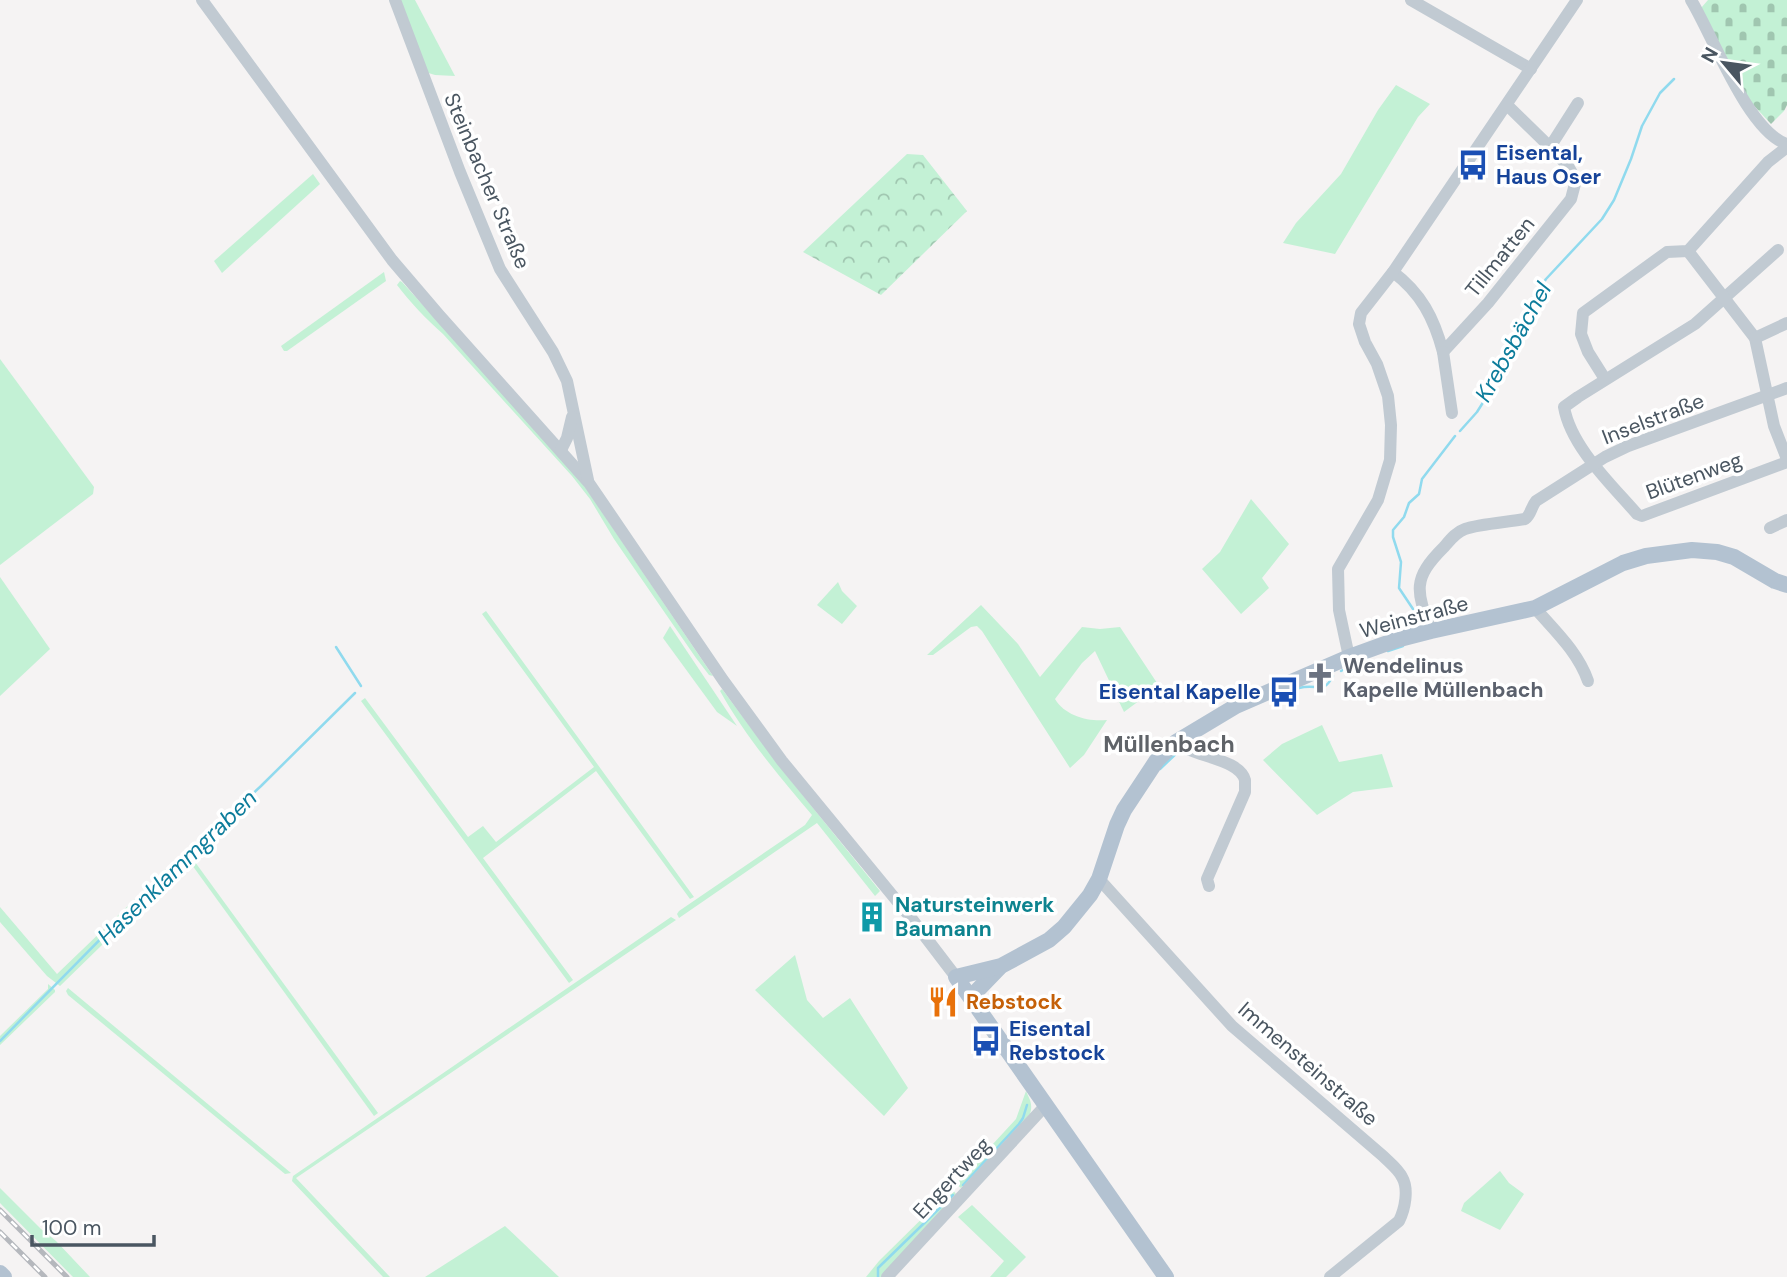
<svg xmlns="http://www.w3.org/2000/svg" width="1787" height="1277" font-family="'DM Sans',sans-serif">
	<defs>
		<pattern id="forest-crowns" width="20" height="18" patternUnits="userSpaceOnUse" patternTransform="scale(1.75)"><rect width="20" height="18" fill="#c3f1d5"/><path d="M2 6a3 3 0 1 1 6 0M12 15a3 3 0 1 1 6 0" fill="none" stroke="#a0c6b0"/></pattern>
		<pattern id="cemetery-stones" width="16" height="16" patternUnits="userSpaceOnUse" patternTransform="scale(1.75)"><rect width="16" height="16" fill="#c3f1d5"/><path d="M2 7V4a2 2 0 0 1 4 0v3zM10 15v-3a2 2 0 0 1 4 0v3z" fill="#a0c6b0"/></pattern>
	</defs>
	<rect width="100%" height="100%" fill="#f5f3f3"/>
	<g fill="#c3f1d5">
		<path d="M399,0h16l40,76 -20,-1 -10,-3z"/>
		<path d="M1396,85l34,19 -12,13 -83,137 -52,-11 13,-20 45,-49 37,-64z"/>
		<path d="M313,174l7,10 -98,89 -8,-12z"/>
		<path d="M384,272l2,9 -99,70h-3l-3,-5z"/>
		<path d="M400,281l2,1 177,196 134,198 -4,-1 -13,-17 -82,-119 -24,-40 -18,-23 -129,-142c-17,-15 -32,-31 -46,-49z"/>
		<path d="M0,359l94,128 -1,7 -93,71z"/>
		<path d="M1251,499l38,45 -27,34 7,10 -28,26 -39,-45 18,-17z"/>
		<path d="M0,577l50,72 -50,47z"/>
		<path d="M838,582l4,9 15,15 -15,18 -25,-19z"/>
		<path d="M981,605l37,39 22,33 42,-50 18,2 20,-2 39,59 -35,26 -29,-61 -13,12 -27,36c10,17 34,23 52,21l-23,35 -14,13 -88,-137 -5,-5 -6,1 -38,28h-6z"/>
		<path d="M486,611l208,286 -4,2 -94,-128 -113,87 90,122 -4,3 -208,-282 4,-3 103,139 15,-11 13,16 98,-75 -112,-153z"/>
		<path d="M670,626l67,100 -20,-14 -54,-74z"/>
		<path d="M722,689l58,78 100,124 -5,5 -58,-73 -138,95 -2,-4 2,-3 126,-86 7,-10c-33,-39 -67,-79 -92,-124z"/>
		<path d="M1322,725l17,37 43,-8 11,33 -40,5 -36,23 -54,-55 19,-16z"/>
		<path d="M183,853l4,9 -127,124 -13,-10 -47,-54v-15l57,67z"/>
		<path d="M195,862l183,251 -4,3 -182,-251z"/>
		<path d="M671,917l5,3 -380,258 94,99h-7l-91,-96 1,-5z"/>
		<path d="M795,955l12,45 16,18 27,-20 58,90 -24,28 -129,-126z"/>
		<path d="M48,984l7,6v2l-55,53v-9l48,-47z"/>
		<path d="M68,988l223,185 -6,1 -217,-179 -2,-4z"/>
		<path d="M1026,1091c4,9 7,13 4,23l-69,74 -5,-4 60,-65z"/>
		<path d="M1500,1171l9,12 15,11 -24,36 -39,-19 3,-8z"/>
		<path d="M0,1188l41,41 15,12 34,36h-17l-73,-74z"/>
		<path d="M952,1189l4,5 -74,83h-16l13,-16z"/>
		<path d="M972,1205l54,52 -20,20h-16l14,-16 -46,-44z"/>
		<path d="M505,1226l54,51h-134z"/>
	</g>
	<path fill="url(#forest-crowns)" d="M907,154l16,1 44,56 -86,84 -78,-43z"/>
	<path fill="url(#cemetery-stones)" d="M1708,0h79v105l-3,6 -13,13 -27,-29 -43,-87z"/>
	<g fill="none" stroke-linecap="round" stroke-linejoin="round">
		<g stroke="#90daee" stroke-width="2.5">
			<path d="M1460,431l17,-19 12,-19 14,-28 25,-59 18,-27 56,-60 12,-19 17,-41 11,-33 18,-33 14,-14"/>
			<path d="M1423,624l-24,-36 2,-26 -8,-25v-7l11,-13 5,-14 10,-9 3,-15 33,-43"/>
			<path d="M336,647l25,39"/>
			<path d="M1388,651l15,-5"/>
			<path d="M1341,671l13,-7"/>
			<path d="M1281,695c7,-3 15,-7 23,-8 16,-2 20,6 29,-11"/>
			<path d="M1160,769l20,-19"/>
			<path d="M0,1041l134,-136 127,-119 94,-93"/>
			<path d="M963,1185l56,-61 4,-6 4,-13"/>
			<path d="M878,1277v-9l75,-73"/>
		</g>
		<g stroke="#c1cad2" stroke-width="12">
			<path d="M202,0l190,260 47,55 150,168 134,197 59,81 129,157 45,59"/>
			<path d="M395,0l65,172 40,97 53,83 14,29 21,99"/>
			<path d="M1411,0l120,69"/>
			<path d="M1691,0c21,34 57,132 96,144"/>
			<path d="M1550,147l28,-44"/>
			<path d="M1778,250l-83,74 -117,73 -14,10c7,40 47,77 73,107l5,2 145,-54"/>
			<path d="M1688,251l67,87 19,88 13,33"/>
			<path d="M1393,272c28,21 41,46 50,80l45,-49 83,-104 5,-19 -8,-14 -18,-19 -43,-42"/>
			<path d="M1755,338l32,-15"/>
			<path d="M1443,352l9,61"/>
			<path d="M1605,379l-17,-27 -7,-18 2,-21 84,-61 21,-1 80,-89 19,-15"/>
			<path d="M561,450l6,-12 5,-21"/>
			<path d="M1770,528l17,-8"/>
			<path d="M1535,608c20,23 43,44 53,73"/>
			<path d="M1431,631c-15,-41 -19,-52 13,-84 6,-7 12,-15 21,-18 14,-5 44,-7 60,-10 6,-4 6,-12 11,-18l69,-44 23,-11 159,-58"/>
			<path d="M1349,657l-10,-47 -1,-41 40,-69 12,-40 1,-35 -3,-29 -11,-32 -12,-22 -6,-18 2,-11 32,-41 184,-272"/>
			<path d="M1176,742c16,15 63,16 69,38 0,1 0,10 0,12l-38,87 2,7"/>
			<path d="M1099,879l133,147 151,130c7,7 15,13 19,21 7,12 3,32 -3,44l-69,56"/>
			<path d="M887,1277l159,-172"/>
		</g>
		<g stroke="#b3c2d1" stroke-width="16">
			<path d="M971,997l28,-29"/>
			<path d="M0,1273l4,4"/>
			<path d="M1166,1277l-210,-300 45,-11 48,-26 15,-13 26,-32 9,-16 18,-54 7,-15 33,-50 19,-18 60,-36 113,-49 47,-17 35,-9 104,-23 88,-45 23,-7 46,-6 25,2 17,5 41,24 12,4"/>
		</g>
		<g stroke="#b5b8bd" stroke-width="5">
			<g id="rail">
				<path d="M0,1210l67,67"/>
				<path d="M0,1232l45,45"/>
			</g>
		</g>
		<use href="#rail" stroke="#fff" stroke-width="2.5" stroke-dasharray="8" stroke-linecap="butt"/>
	</g>
	<defs>
		<g id="bus-bare" transform="scale(2.415)"><path d="M-5-6H5V4H4V6H2V4H-2V6H-4V4H-5ZM-3.5-4V0h7V-4ZM-3.5 1.2v1.5H-2V1.2ZM2 1.2v1.5H3.5V1.2Z" fill="#1a4fb4" stroke="#fff" stroke-width="2.5" paint-order="stroke"/></g>
		<g id="church-bare" transform="scale(2.415)"><path d="M-1.2-6h2.4v3.5h3.3v2.4h-3.3V6h-2.4V-.1h-3.3v-2.4h3.3Z" fill="#6b7280" stroke="#fff" stroke-width="2.5" paint-order="stroke"/></g>
		<g id="building-bare" transform="scale(2.415)"><path d="M-4-6H4V6H1V3H-1V6H-4ZM-2.5-4.3h1.7v1.8h-1.7ZM.8-4.3h1.7v1.8H.8ZM-2.5-1h1.7V.8h-1.7ZM.8-1h1.7V.8H.8Z" fill="#0f9aa8" stroke="#fff" stroke-width="2.5" paint-order="stroke"/></g>
		<g id="restaurant-bare" transform="scale(2.415)"><path d="M-5-6h1v4h1v-4h1v4h1v-4h1v5L-1.5 .5V6h-2V.5L-5-1ZM5-6V6H3V1.5H1.5Q1.5-4 5-6Z" fill="#e8710a" stroke="#fff" stroke-width="2.5" paint-order="stroke"/></g>
	</defs>
	<g fill-rule="evenodd">
		<use href="#bus-bare" x="1473" y="165"/>
		<use href="#church-bare" x="1320" y="678"/>
		<use href="#bus-bare" x="1284" y="692"/>
		<use href="#building-bare" x="872" y="917"/>
		<use href="#restaurant-bare" x="943" y="1002"/>
		<use href="#bus-bare" x="986" y="1041"/>
	</g>
	<g text-anchor="middle" stroke-width="7" stroke-linejoin="round" paint-order="stroke">
		<g font-size="21" font-weight="bold" fill="#164399" stroke="#fff" text-anchor="start">
			<text x="1496" y="160">Eisental,<tspan x="1496" dy="24">Haus Oser</tspan></text>
			<text x="1261" y="699" text-anchor="end">Eisental Kapelle</text>
			<text x="1009" y="1036">Eisental<tspan x="1009" dy="24">Rebstock</tspan></text>
		</g>
		<g font-size="21" fill="#4a5661" stroke="#fff">
			<text transform="translate(487 181) rotate(67)" y="7">Steinbacher Straße</text>
			<text transform="translate(1500 257) rotate(-51)" y="7">Tillmatten</text>
			<text transform="translate(1653 419) rotate(-21)" y="7">Inselstraße</text>
			<text transform="translate(1694 476) rotate(-20)" y="7">Blütenweg</text>
			<text transform="translate(1414 617) rotate(-15)" y="7">Weinstraße</text>
			<text transform="translate(1308 1064) rotate(41)" y="7">Immensteinstraße</text>
			<text transform="translate(952 1178) rotate(-47)" y="7">Engertweg</text>
		</g>
		<g font-size="21" font-weight="bold" fill="#5b616d" stroke="#fff" text-anchor="start">
			<text x="1343" y="673">Wendelinus<tspan x="1343" dy="24">Kapelle Müllenbach</tspan></text>
		</g>
		<g font-size="21" font-weight="bold" fill="#0d838f" stroke="#fff" text-anchor="start">
			<text x="895" y="912">Natursteinwerk<tspan x="895" dy="24">Baumann</tspan></text>
		</g>
		<g font-size="21" font-weight="bold" fill="#c56008" stroke="#fff" text-anchor="start">
			<text x="966" y="1009">Rebstock</text>
		</g>
		<g font-size="23" font-style="italic" fill="#0c7c9b" stroke="#fff">
			<text transform="translate(1513 342) rotate(-61)" y="8">Krebsbächel</text>
			<text transform="translate(177 867) rotate(-44)" y="8">Hasenklammgraben</text>
		</g>
		<g font-size="23" font-weight="bold" fill="#5f6368" stroke="#fff">
			<text x="1169" y="752">Müllenbach</text>
		</g>
	</g>
	<g transform="translate(1724 63) rotate(299)" stroke="#ffffff" stroke-width="5" paint-order="stroke">
	<path d="M0-5L12 26L0 18L-12 26Z" fill="#4a5661"/>
	<text y="-10" font-size="19" font-weight="bold" text-anchor="middle" fill="#4a5661">N</text>
	</g>
	<path d="M32 1235v10h122v-10" fill="none" stroke="#4a5661" stroke-width="3.5"/>
	<text x="42" y="1235" font-size="21" fill="#4a5661" stroke="#ffffff" stroke-width="5" paint-order="stroke">100 m</text>
</svg>
